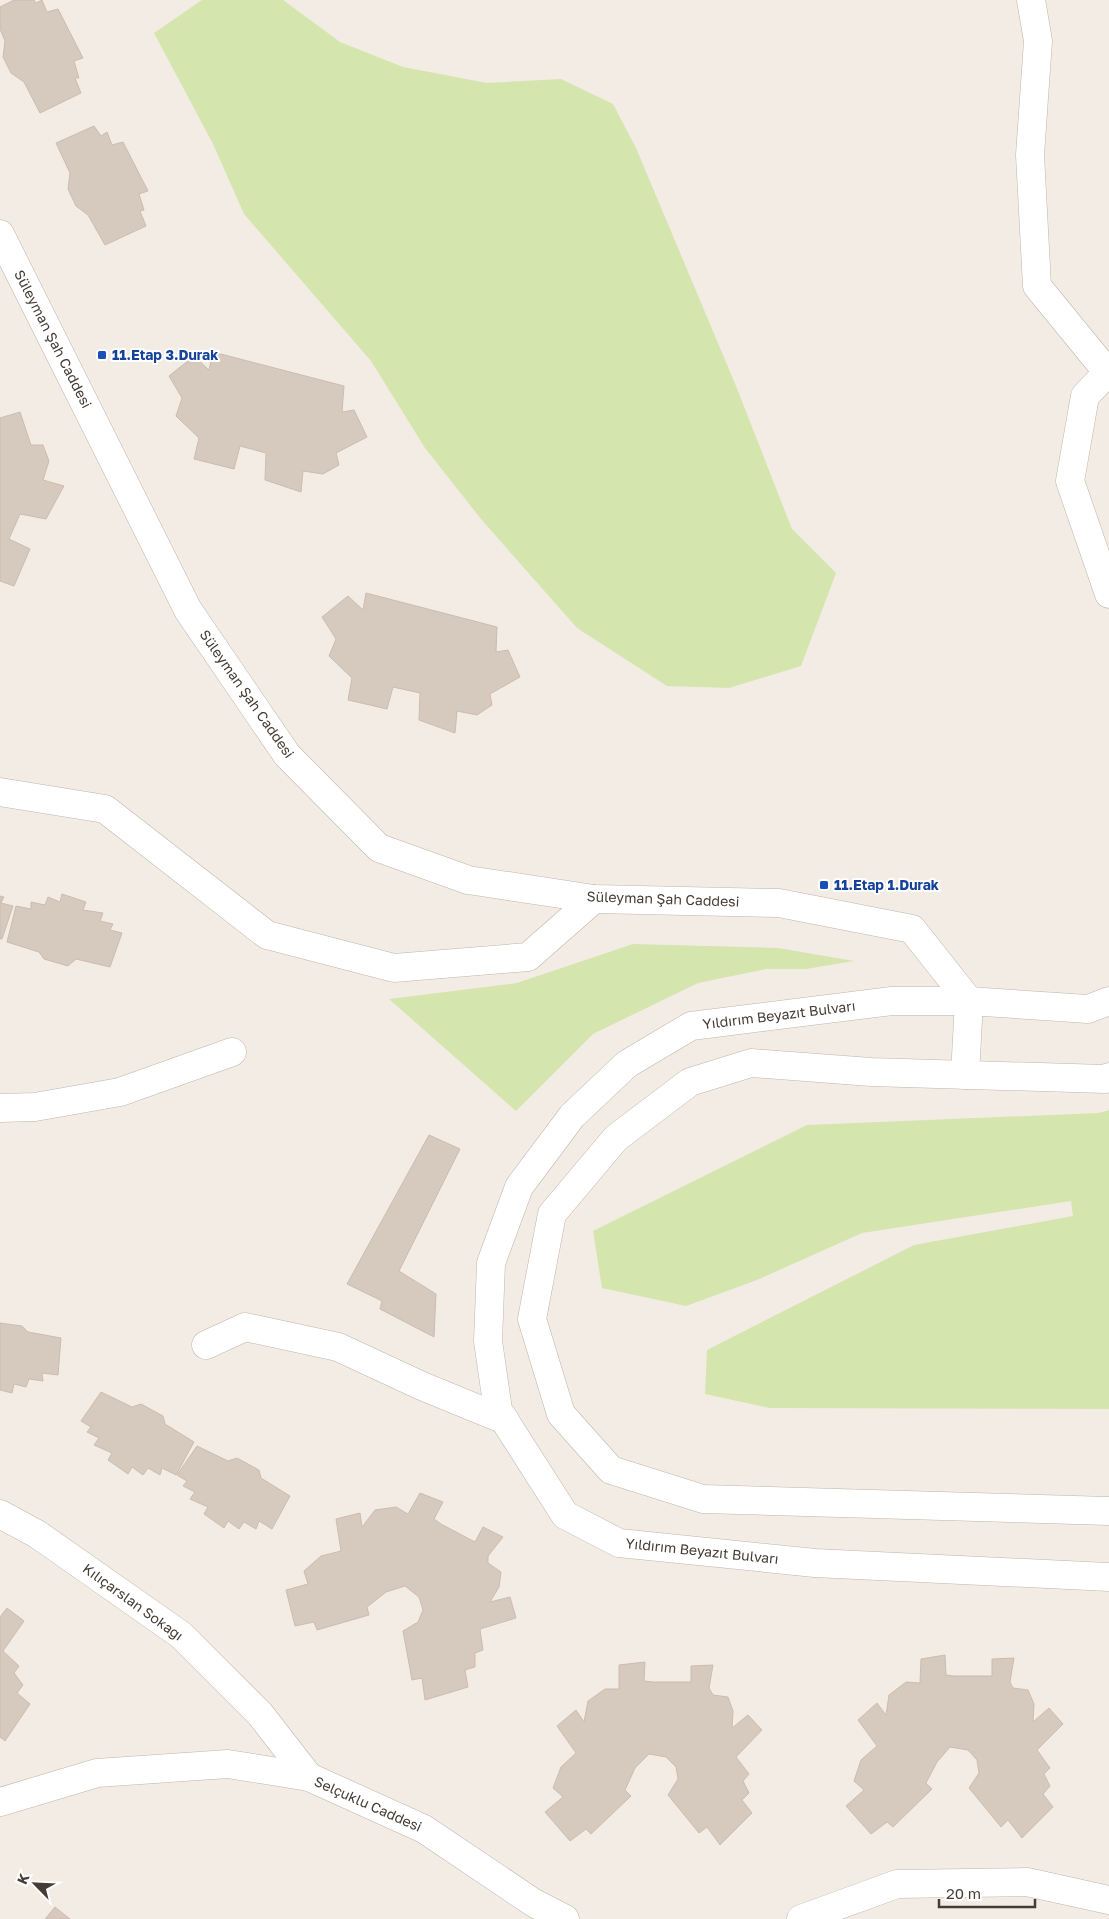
<svg xmlns="http://www.w3.org/2000/svg" width="1109" height="1919" font-family="'Golos Text',sans-serif">
	<rect width="100%" height="100%" fill="#f2ece5"/>
	<g fill="#d5e5ae">
		<path d="M202,0h81l57,42 63,25 84,16 74,-4 52,25 23,44 100,238 56,143 44,44 -35,93 -72,22 -62,-2 -90,-58 -96,-109 -56,-71 -54,-87 -127,-147 -31,-70 -59,-111z"/>
		<path d="M633,944l145,4 76,13 -48,8h-40l-68,14 -105,51 -77,77 -127,-112 128,-16z"/>
		<path d="M1109,1110v299l-339,-1 -65,-14 2,-44 207,-105 159,-29 -2,-15 -209,32 -105,47 -71,26 -84,-18 -9,-57 214,-106 292,-12z"/>
	</g>
	<g fill="#d6c9be" stroke="#cebcae">
		<path d="M14,0h20l2,3 6,-3 5,12 11,-3 25,49 -9,3 5,17h-4l6,15 -41,20 -16,-31 -13,-9 -8,-16 2,-16 -5,-12v-22z"/>
		<path d="M94,126l7,10 6,-4 5,13 11,-3 25,49 -9,3 5,16 -4,1 6,15 -41,19 -17,-30 -12,-9 -8,-17 2,-16 -14,-30z"/>
		<path d="M213,352l131,34 -2,26 12,-2 13,27 -31,16 3,12 -16,9 -20,-3 -2,21 -36,-12 1,-27 -26,-7 -6,23 -40,-10 5,-21 -23,-22 6,-18 -13,-22 25,-20 15,14z"/>
		<path d="M20,412l11,33h12l6,16 -6,19 21,6 -18,33 -26,-5 -11,25 21,10 -16,37 -14,-5v-163z"/>
		<path d="M366,593l131,34 -1,25 12,-2 12,27 -30,17 2,11 -15,10 -20,-4 -2,22 -36,-13 1,-27 -27,-6 -6,22 -39,-9 4,-22 -23,-22 7,-17 -14,-22 26,-21 15,14z"/>
		<path d="M62,894l24,8 -3,8 20,3 -3,8 13,3 -3,6 12,3 -12,34 -34,-8 -8,7 -24,-7 -5,-7 -32,-10 9,-36 15,3v-7l14,3 3,-8 12,5z"/>
		<path d="M0,896l4,1 -3,6 12,3 -11,33h-2z"/>
		<path d="M429,1135l31,14 -61,122 37,23 -2,43 -54,-28 2,-8 -35,-17z"/>
		<path d="M0,1323l22,3 6,6 33,6 -3,37 -16,-2 1,8 -14,-2 -3,8 -12,-3 -2,9 -12,-3z"/>
		<path d="M101,1392l31,15 9,-3 22,12 2,8 29,18 -18,33 -14,-7 -2,7 -12,-7 -5,7 -11,-8 -4,7 -20,-14 4,-7 -18,-8 5,-7 -12,-6 4,-5 -10,-6z"/>
		<path d="M197,1446l31,15 9,-3 22,12 2,8 29,18 -18,33 -13,-8 -3,8 -12,-7 -5,7 -11,-8 -4,7 -20,-14 4,-7 -18,-8 5,-7 -12,-6 4,-5 -10,-6z"/>
		<path d="M420,1493l23,9 -9,17 7,5 34,18 8,-15 20,10 -15,19v7l13,9 -2,15 -9,15 20,-5 6,21 -36,11 3,21 -8,3v14l-10,3 3,17 -43,13 -3,-22 -10,2 -9,-49 15,-9 5,-12 -4,-13 -14,-11 -19,6 -19,15 2,8 -52,15 -3,-8 -19,4 -9,-36 22,-6 -4,-13 17,-15 20,-5 -5,-32 24,-6 2,14 13,-17 21,-3 12,7z"/>
		<path d="M7,1608l17,13 -21,30 16,15 -5,7 9,12 -6,8 13,11 -25,37 -5,-4v-120z"/>
		<path d="M945,1655l1,20 8,1h38v-17l22,-1 -4,24 3,6 15,2 6,14 -1,18 16,-14 14,16 -26,26 13,18 -6,6 6,12 -7,8 10,13 -31,31 -14,-18 -7,7 -32,-39 10,-15 -2,-13 -9,-10 -18,-3 -13,15 -11,21 6,6 -39,38 -6,-5 -16,12 -25,-28 18,-16 -10,-9 7,-21 16,-14 -19,-26 19,-17 9,12 3,-20 17,-13 14,1 1,-24z"/>
		<path d="M645,1662l-1,19 9,1h38v-16l22,-1 -4,23 4,7 15,2 5,14 -1,17 16,-13 14,15 -26,27 13,17 -6,7 6,12 -7,7 10,13 -32,32 -13,-18 -8,6 -31,-38 10,-16 -2,-12 -10,-10 -17,-3 -14,14 -10,22 6,6 -40,38 -5,-5 -16,12 -25,-29 18,-15 -10,-9 8,-21 15,-14 -19,-27 19,-16 8,12 4,-21 17,-12h14v-24z"/>
		<path d="M55,1907l15,12h-25z"/>
	</g>
	<g fill="none" stroke-linecap="round" stroke-linejoin="round">
		<g stroke="#c0b5ab" stroke-width="29">
			<g id="minor">
				<path d="M1031,0l7,41 -8,114 7,131 72,88"/>
				<path d="M0,234l188,376 99,145 92,93 89,32 126,19 185,4 133,26 57,72 -4,74"/>
				<path d="M1109,371l-24,25 -15,85 39,113"/>
				<path d="M0,792l105,17 162,126 127,33 134,-11 66,-58"/>
				<path d="M1109,1001l-21,8 -119,-8h-77l-201,25 -64,38 -55,52 -53,71 -28,76 -3,78 10,69 67,105 54,28 196,20 294,14"/>
				<path d="M1109,1077l-4,2 -234,-7 -120,-9 -61,19 -74,56 -64,76 -20,105 29,95 50,56 92,29 406,12"/>
				<path d="M0,1108l35,-1 85,-15 112,-40"/>
				<path d="M206,1345l39,-18 93,20 84,39 83,34"/>
				<path d="M0,1514l37,20 144,101 79,79 49,63"/>
				<path d="M0,1802l97,-29 131,-9 81,13 115,52 110,74 31,16"/>
				<path d="M801,1919l96,-35 130,-2 82,18"/>
			</g>
		</g>
		<use href="#minor" stroke="#fff" stroke-width="28"/>
	</g>
	<g fill="#1a4fb4" stroke="#fff" stroke-width="2">
		<rect x="97" y="350" width="10" height="10" rx="2.5"/>
		<rect x="819" y="880" width="10" height="10" rx="2.5"/>
	</g>
	<g text-anchor="middle" stroke-width="4" stroke-linejoin="round" paint-order="stroke">
		<g font-size="14" fill="#443c35" stroke="#fff">
			<text transform="translate(53 339) rotate(63)" y="5">Süleyman Şah Caddesi</text>
			<text transform="translate(247 694) rotate(55)" y="5">Süleyman Şah Caddesi</text>
			<text transform="translate(663 899) rotate(2)" y="5">Süleyman Şah Caddesi</text>
			<text transform="translate(779 1015) rotate(-7)" y="5">Yıldırım Beyazıt Bulvarı</text>
			<text transform="translate(702 1551) rotate(6)" y="5">Yıldırım Beyazıt Bulvarı</text>
			<text transform="translate(133 1602) rotate(36)" y="5">Kılıçarslan Sokağı</text>
			<text transform="translate(368 1804) rotate(24)" y="5">Selçuklu Caddesi</text>
		</g>
		<g font-size="14" font-weight="bold" fill="#164399" stroke="#fff" text-anchor="start">
			<text x="112" y="360">11.Etap 3.Durak</text>
			<text x="834" y="890">11.Etap 1.Durak</text>
		</g>
	</g>
	<g transform="translate(35 1884) rotate(294)" stroke="#ffffff" stroke-width="4" paint-order="stroke">
	<path d="M0-4L9 19L0 12L-9 19Z" fill="#443c35"/>
	<text y="-8" font-size="14" font-weight="bold" text-anchor="middle" fill="#443c35">K</text>
	</g>
	<path d="M939 1899v8h96v-8" fill="none" stroke="#443c35" stroke-width="2.5"/>
	<text x="946" y="1899" font-size="15" fill="#443c35" stroke="#ffffff" stroke-width="4" paint-order="stroke">20 m</text>
</svg>
